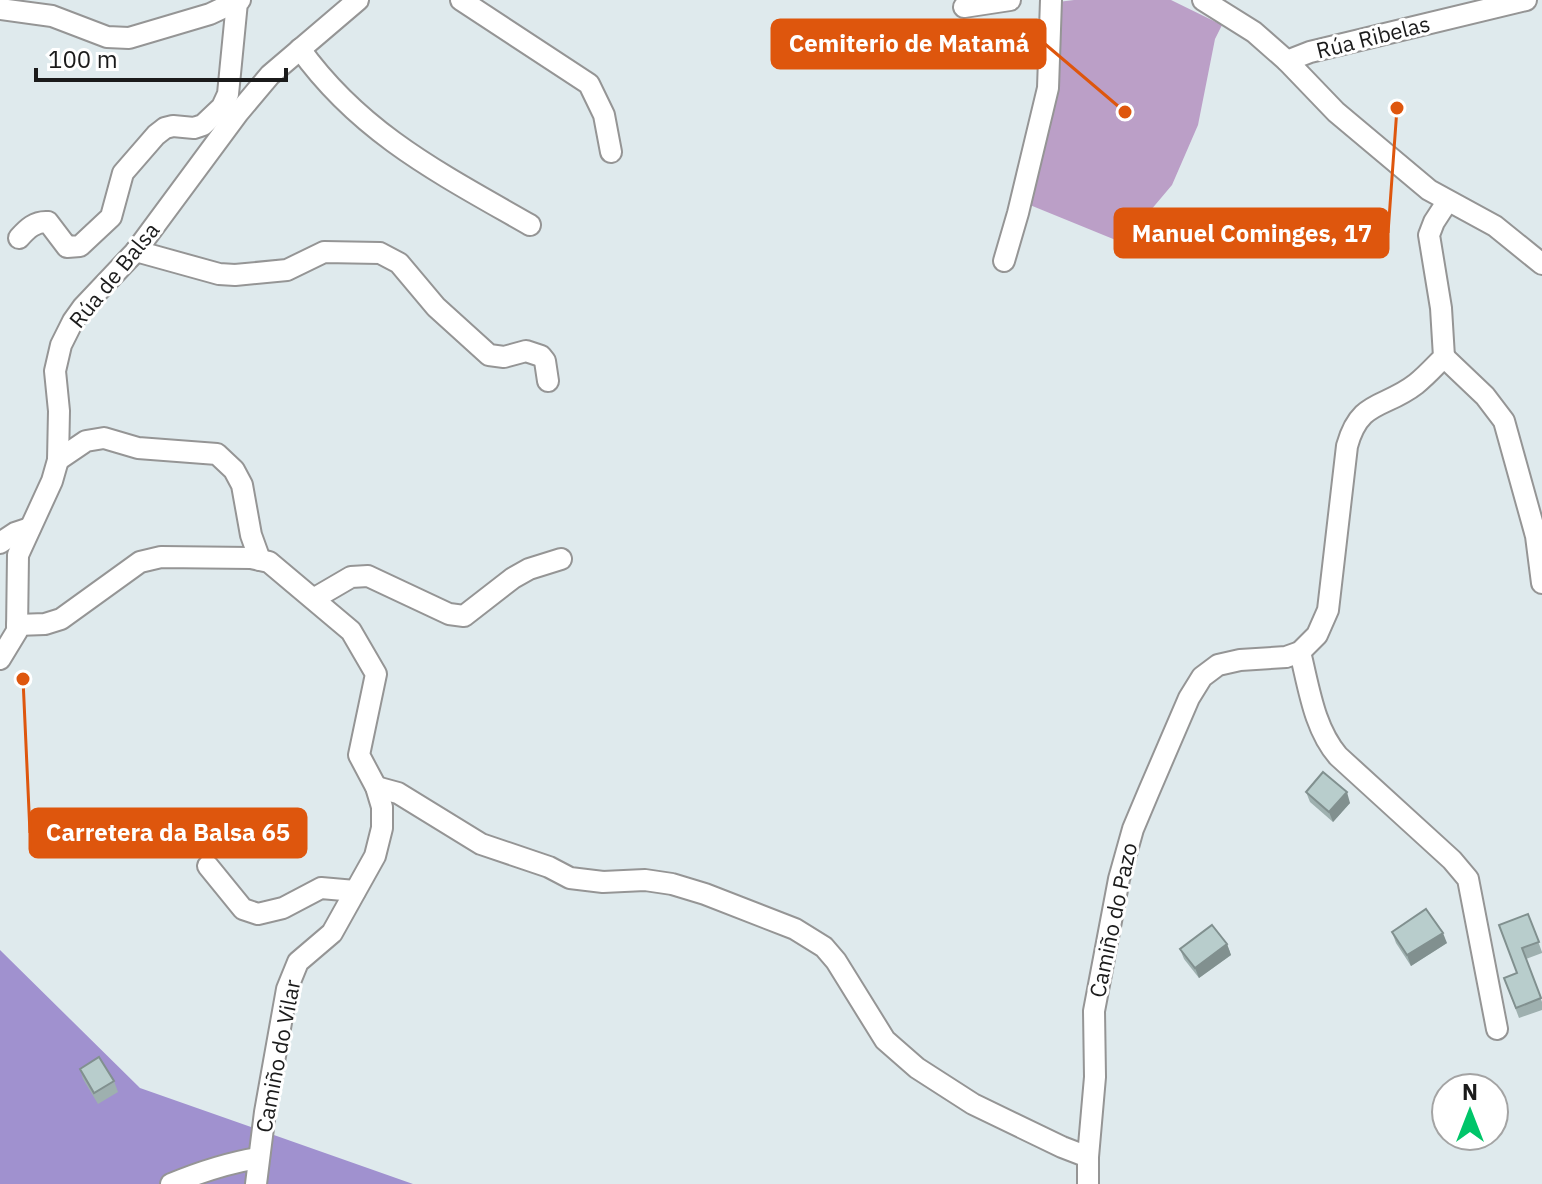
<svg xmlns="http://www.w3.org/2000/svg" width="1542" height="1184" font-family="'IBM Plex Sans',sans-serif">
	<rect width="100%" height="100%" fill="#dfeaed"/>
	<path fill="#a091cf" d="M0,950l140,138 273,96h-413z"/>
	<path fill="#bb9fc7" d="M1074,0h97l51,25 -7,14 -17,86 -26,60 -49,58 -98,-40 33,-201z"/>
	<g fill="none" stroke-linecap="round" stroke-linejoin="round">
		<g stroke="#959595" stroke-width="24">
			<g id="minor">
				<path d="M461,0l128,84 15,31 7,37"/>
				<path d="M1203,0l51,32 33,29 49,51 93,78 66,36 47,38"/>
				<path d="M964,7l46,-7"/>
				<path d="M0,9l52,7 55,21 22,1 81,-24 30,-14"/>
				<path d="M300,49c61,85 141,125 230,176"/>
				<path d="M1287,61l23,-9 216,-52"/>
				<path d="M19,238c8,-9 16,-17 29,-16l19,25 13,-1 31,-29 12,-44 33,-38 9,-7 8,-2 21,2 9,-3 19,-18 6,-13 9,-92"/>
				<path d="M136,251l83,23 16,1 52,-5 37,-18 56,1 19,10 37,44 53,48 15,2 22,-6 15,5 4,5 3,20"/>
				<path d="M1004,261l14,-48 30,-125 3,-88"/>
				<path d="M1444,357l41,39 19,25 32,115 6,47"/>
				<path d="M58,460l28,-19 18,-3 34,10 79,6 17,16 8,15 9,50 9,25"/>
				<path d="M0,543l15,-10 15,-5"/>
				<path d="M315,598l36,-21 17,-1 81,38 15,2 49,-38 16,-9 32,-10"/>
				<path d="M17,625l28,-1 16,-5 79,-57 21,-5 90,1 18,4 82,69 25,43 -17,81 17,32 6,20v21l-7,28 -43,77 -34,29 -11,27 -22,123 -9,72"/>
				<path d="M1300,652c9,36 14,76 38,104l114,104 16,19 29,150"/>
				<path d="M0,659l17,-28 1,-76 34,-74 6,-21 1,-49 -4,-40 6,-26 12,-24 10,-14 53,-56 102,-138 32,-38 88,-75"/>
				<path d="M376,787l22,6 83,51 68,23 21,11 33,4 42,-2 27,4 33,10 90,35 29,18 12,14 49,79 32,28 56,36 89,43 26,10"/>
				<path d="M208,866l35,43 15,5 25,-6 38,-20 34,3"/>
				<path d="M171,1184c29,-12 56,-21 87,-26"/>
				<path d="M1088,1184v-27l7,-80 -1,-66 25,-132 14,-50 16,-38 40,-93 13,-21 16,-12 22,-5 46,-3 14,-5 17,-17 11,-25 19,-164c13,-47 37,-37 69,-62 10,-8 19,-18 28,-27l-3,-49 -12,-73 5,-13 13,-20"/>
			</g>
		</g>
		<use href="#minor" stroke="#fff" stroke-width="20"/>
	</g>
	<g fill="#9eb0af">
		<path d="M1306,792l44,11 -17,19 -23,-20z"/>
		<path d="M1528,914l14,38v1l-16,6 16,43v8l-23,8 -15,-40 13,-5z"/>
		<path d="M1392,932l55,11 -36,23 -15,-23z"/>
		<path d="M1227,944l4,11 -32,23 -15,-19 -4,-10z"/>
		<path d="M80,1069l34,12 4,11 -20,12 -15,-25z"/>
	</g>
	<g fill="#81908f">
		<path d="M1347,792l3,11 -17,19 -4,-10z"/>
		<path d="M1443,933l4,10 -36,23 -4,-11z"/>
		<path d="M1227,944l4,11 -32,23 -4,-10z"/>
	</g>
	<g fill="#b8cdcc" stroke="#81908f" stroke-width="2">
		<path d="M1323,772l24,20 -18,20 -23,-20z"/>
		<path d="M1426,909l17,24 -36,22 -15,-23z"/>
		<path d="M1528,914l11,28 -17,6 19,50 -25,10 -12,-30 13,-5 -18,-48z"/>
		<path d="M1212,925l15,19 -32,24 -15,-19z"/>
		<path d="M99,1057l15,24 -20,12 -14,-24z"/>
	</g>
	<g text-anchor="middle" stroke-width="6" stroke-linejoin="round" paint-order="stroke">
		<g font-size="22" fill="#1b1b1b" stroke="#fff">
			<text transform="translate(1373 37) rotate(-14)" y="8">Rúa Ribelas</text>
			<text transform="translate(114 275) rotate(-51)" y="8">Rúa de Balsa</text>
			<text transform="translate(1113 920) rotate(-78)" y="8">Camiño do Pazo</text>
			<text transform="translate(278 1056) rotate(-79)" y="8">Camiño do Vilar</text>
		</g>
	</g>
	<path fill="none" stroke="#de560d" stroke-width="3" d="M1125 112L1045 44M1397 108L1388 233M23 679L30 833"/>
	<g fill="#de560d" stroke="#fff" stroke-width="3">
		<circle cx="1125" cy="112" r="8"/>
		<circle cx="1397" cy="108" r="8"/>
		<circle cx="23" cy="679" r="8"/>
	</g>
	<g fill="#de560d" stroke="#de560d" stroke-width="3">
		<rect x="772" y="20" width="273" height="48" rx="8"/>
		<rect x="1115" y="209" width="273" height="48" rx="8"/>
		<rect x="30" y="809" width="276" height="48" rx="8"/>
	</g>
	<g font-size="24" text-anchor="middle" font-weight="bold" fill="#fff">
		<text x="909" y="52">Cemiterio de Matamá</text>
		<text x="1252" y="242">Manuel Cominges, 17</text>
		<text x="168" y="841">Carretera da Balsa 65</text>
	</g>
	<g transform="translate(1470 1112)"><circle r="38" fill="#ffffff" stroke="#a4a4a4" stroke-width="2"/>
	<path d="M0-6L14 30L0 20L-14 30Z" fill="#00c569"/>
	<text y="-12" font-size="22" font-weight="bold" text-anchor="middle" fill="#1b1b1b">N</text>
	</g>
	<path d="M36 68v12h250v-12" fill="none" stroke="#1b1b1b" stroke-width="4"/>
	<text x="48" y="68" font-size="24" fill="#1b1b1b" stroke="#ffffff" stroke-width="6" paint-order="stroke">100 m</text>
</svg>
